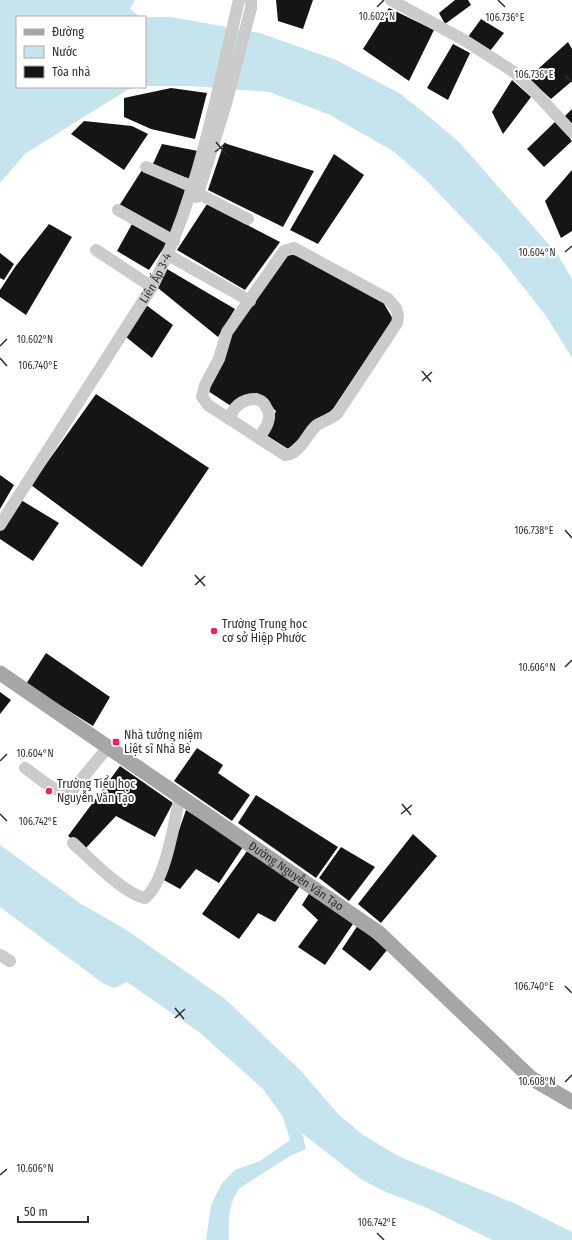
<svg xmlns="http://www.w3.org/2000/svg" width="572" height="1240" font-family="'Fira Sans Condensed',sans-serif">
	<rect width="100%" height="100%" fill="#fff"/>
	<g fill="#c5e4ee">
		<path d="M0,0h135l-5,9 9,7 4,1h-126v70h121l-11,3 -101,63 -26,30z"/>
		<path d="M145,17h26l89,16 76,27 63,33 27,21 34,29 98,112 14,24v79l-26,-42 -47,-60 -75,-78 -31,-27 -65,-37 -59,-22 -77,-6h-47z"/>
		<path d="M0,845l81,59 44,25 100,70 75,71 39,45 24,20 37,22 114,46 58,29v8h-80l-67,-33 -39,-15 -24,-12 -60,-47 4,16 -16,7 -50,32c-12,15 -12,34 -11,52h-23l5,-35 11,-22 13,-13 25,-9 30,-21 -7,-23 -20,-28 -64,-57 -72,-50 -13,6 -10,-4 -104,-77z"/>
	</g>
	<g fill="#151515">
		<path d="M276,0h37l-10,29 -25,-8z"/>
		<path d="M455,0h13l3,5 -26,19 -6,-11z"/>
		<path d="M389,8l45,22 -25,51 -46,-32z"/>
		<path d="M481,19l23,14 -14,18 -22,-14z"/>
		<path d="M568,42l4,7v32l-21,18 -23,-21z"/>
		<path d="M453,44l17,9 -22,47 -21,-12z"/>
		<path d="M512,80l19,17 -28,37 -11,-22z"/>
		<path d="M171,88l36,5 -12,46 -44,-10 -27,-12v-19z"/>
		<path d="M572,109v18l-10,-8z"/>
		<path d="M557,120l15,21 -28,26 -17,-18z"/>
		<path d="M84,121l48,5 16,8 -24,36 -53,-36z"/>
		<path d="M224,143l90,28 -31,56 -75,-37z"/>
		<path d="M162,144l36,7 -8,28 -38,-13z"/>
		<path d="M334,154l30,21 -46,69 -28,-14z"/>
		<path d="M142,170l43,20 -14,44 -52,-28z"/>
		<path d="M572,170v61l-11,7 -16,-37z"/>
		<path d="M207,204l73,38 -35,48 -68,-40z"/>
		<path d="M49,224l23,13 -46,78 -26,-18v-7l15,-23z"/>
		<path d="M132,224l35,19 -18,27 -32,-19z"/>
		<path d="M0,253l14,11 -10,16 -4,-2z"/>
		<path d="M286,254l15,2 82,46 10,17 -60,90 -45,40 -22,-14 10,-24 -19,-18 -7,2 -19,11 -23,-15 20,-52z"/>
		<path d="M167,269l68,40 -17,28 -60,-49z"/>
		<path d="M146,305l27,20 -21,33 -26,-21z"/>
		<path d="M96,394l113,74 -67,99 -111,-82z"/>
		<path d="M0,475l14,10 -14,24z"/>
		<path d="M21,500l38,23 -26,38 -33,-22v-9z"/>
		<path d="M46,653l64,44 -17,29 -67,-42z"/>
		<path d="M0,692l11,8 -11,14z"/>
		<path d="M197,748l26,17 -5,8 32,22 -18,26 -58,-40z"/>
		<path d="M120,766l53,37 -18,34 -39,-21 -31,33 -17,-13z"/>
		<path d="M256,795l82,52 -22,31 -78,-55z"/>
		<path d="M186,810l57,37 -24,36 -23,-14 -16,20 -18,-10z"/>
		<path d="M413,834l24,22 -56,67 -23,-19z"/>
		<path d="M341,847l34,20 -26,34 -30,-23z"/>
		<path d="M247,851l53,35 -25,36 -17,-9 -19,26 -37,-25z"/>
		<path d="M310,892l43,32 -28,41 -27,-18 20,-27 -16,-15z"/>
		<path d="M358,925l29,25 -17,21 -28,-22z"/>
	</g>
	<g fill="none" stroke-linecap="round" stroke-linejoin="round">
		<g stroke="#cbcbcb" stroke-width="12">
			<path d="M391,0l73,40 50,32 19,18 39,42"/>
			<path d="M146,167l47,20"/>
			<path d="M199,194l49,25"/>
			<path d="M197,197l29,-93 25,-96v-8"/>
			<path d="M118,210l56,31"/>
			<path d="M294,248l94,51c8,8 12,12 9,24l-60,91c-6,5 -14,7 -20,11 -11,9 -16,29 -32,30l-77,-50 -6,-8 3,-12 14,-26 8,-27 57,-81z"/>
			<path d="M96,250l56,37"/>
			<path d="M168,255l82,46"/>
			<path d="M229,419c2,-3 3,-8 6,-11 8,-9 25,-14 31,-1 3,4 4,10 2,15 -1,5 -6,11 -9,16"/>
			<path id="s1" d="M0,525l152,-238c46,-89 64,-190 87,-287"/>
			<path d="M25,768c12,8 31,27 46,24l37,-45"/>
			<path d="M73,843c16,15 51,51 72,55 21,-17 29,-76 35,-102"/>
			<path d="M0,955l10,6"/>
		</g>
		<path stroke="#a6a6a6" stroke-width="15" id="s2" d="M0,673l379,260 152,145 41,24"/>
	</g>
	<path fill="none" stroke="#2e2e2e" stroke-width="1.5" d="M498,0l7,7M377,7l7,-7M565,75l7,7M216,142l9,11M215,152l11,-9M565,252l7,-6M0,346l7,-7M0,358l7,8M422,371l9,11M422,381l10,-9M565,530l7,8M195,575l10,11M195,585l10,-9M565,667l7,-7M0,761l7,-7M402,804l9,11M0,814l7,7M401,814l11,-9M565,986l7,7M175,1008l9,11M175,1018l10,-9M565,1082l7,-7M0,1175l7,-6M377,1233l7,7"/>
	<g fill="#f22354" stroke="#fff" stroke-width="1.5">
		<circle cx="214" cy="631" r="4"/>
		<rect x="112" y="738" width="8" height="8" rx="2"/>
		<circle cx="49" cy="791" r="4"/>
	</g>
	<g text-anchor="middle" stroke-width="4" stroke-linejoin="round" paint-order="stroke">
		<g font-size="12" fill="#2e2e2e" stroke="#fff">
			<text dy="4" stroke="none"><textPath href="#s1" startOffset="292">Liên Ấp 3-4</textPath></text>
			<text dy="4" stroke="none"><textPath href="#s2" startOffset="359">Đường Nguyễn Văn Tạo</textPath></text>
		</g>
		<g font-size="12" fill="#2e2e2e" stroke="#fff" text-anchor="start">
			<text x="222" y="628">Trường Trung học<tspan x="222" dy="14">cơ sở Hiệp Phước</tspan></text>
			<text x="124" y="739">Nhà tưởng niệm<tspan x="124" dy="14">Liệt sĩ Nhà Bè</tspan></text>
			<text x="57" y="788">Trường Tiểu học<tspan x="57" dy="14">Nguyễn Văn Tạo</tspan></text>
		</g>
	</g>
	<g font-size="10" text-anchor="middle" fill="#2e2e2e" stroke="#fff" stroke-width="4" stroke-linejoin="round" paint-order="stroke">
		<text x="377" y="20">10.602°N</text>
		<text x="505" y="21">106.736°E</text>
		<text x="534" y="78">106.736°E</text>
		<text x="537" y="256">10.604°N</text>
		<text x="35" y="343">10.602°N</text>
		<text x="38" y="369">106.740°E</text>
		<text x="534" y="534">106.738°E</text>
		<text x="537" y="671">10.606°N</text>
		<text x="35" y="757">10.604°N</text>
		<text x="38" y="825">106.742°E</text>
		<text x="534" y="990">106.740°E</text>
		<text x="537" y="1085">10.608°N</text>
		<text x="35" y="1172">10.606°N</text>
		<text x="377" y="1226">106.742°E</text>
	</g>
	<rect x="16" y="16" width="130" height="72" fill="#ffffff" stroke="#ababab"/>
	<rect x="24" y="29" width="20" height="6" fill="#a6a6a6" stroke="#ababab"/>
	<text x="52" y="36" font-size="12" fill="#2e2e2e">Đường</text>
	<rect x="24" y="46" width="20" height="12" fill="#c5e4ee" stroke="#ababab"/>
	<text x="52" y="56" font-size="12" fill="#2e2e2e">Nước</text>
	<rect x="24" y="66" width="20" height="12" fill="#151515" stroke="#ababab"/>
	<text x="52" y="76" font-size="12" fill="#2e2e2e">Tòa nhà</text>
	<path d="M18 1216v6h70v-6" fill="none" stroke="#2e2e2e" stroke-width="2"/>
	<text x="24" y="1216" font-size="12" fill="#2e2e2e" stroke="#ffffff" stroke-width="3" paint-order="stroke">50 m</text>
</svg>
